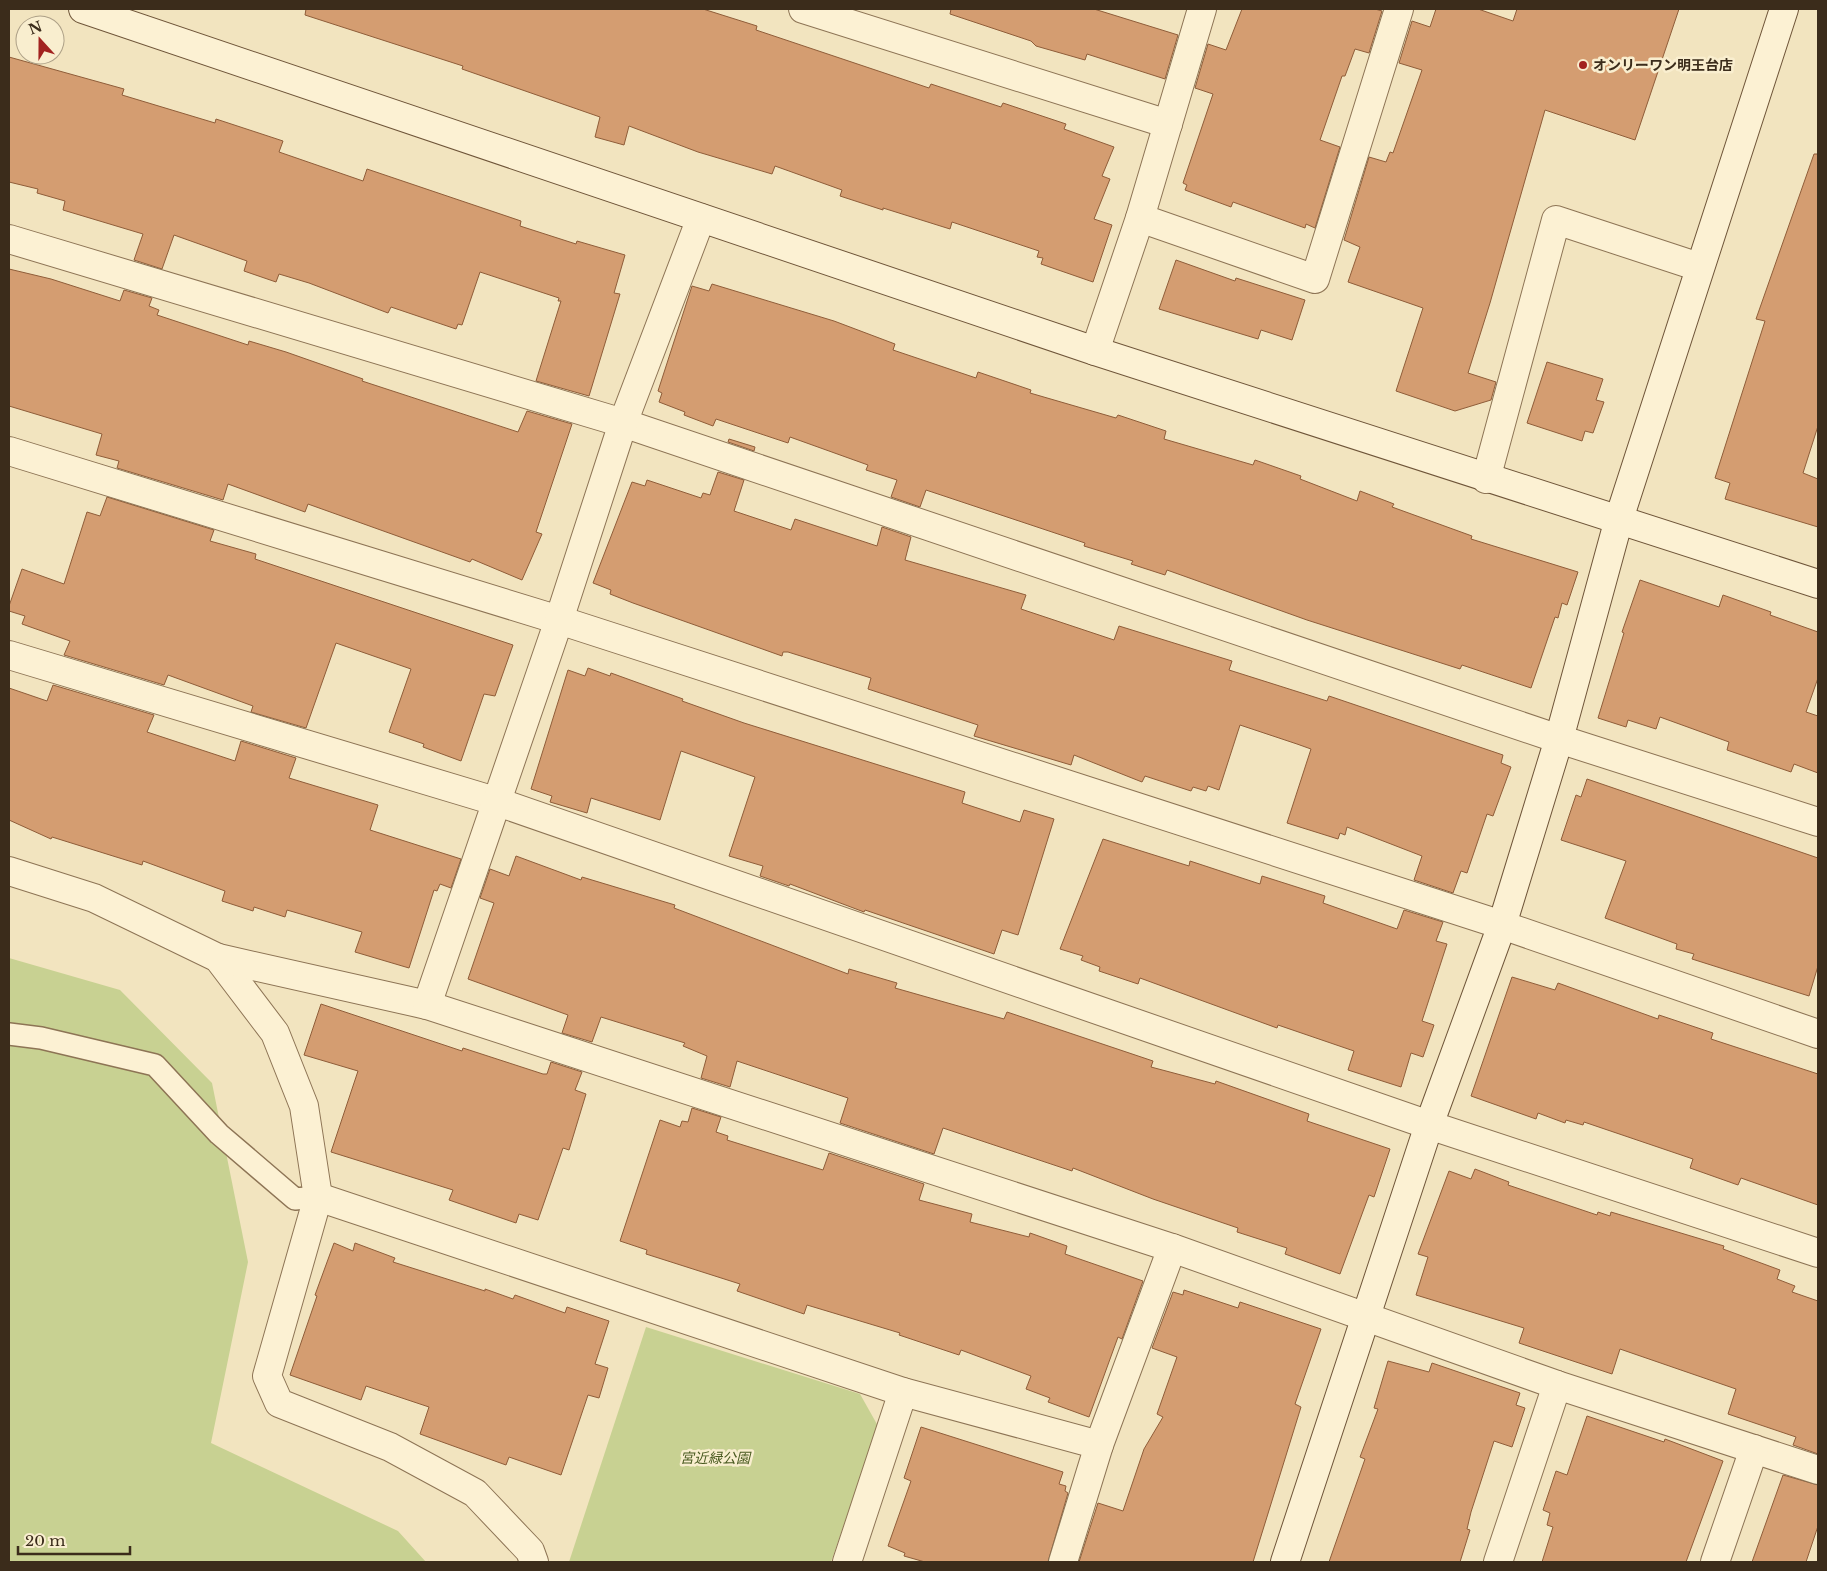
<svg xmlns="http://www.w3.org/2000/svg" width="1827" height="1571" font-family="'Libre Baskerville','Noto Sans JP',serif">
	<rect width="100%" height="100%" fill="#f2e4bf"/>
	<g fill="#c8d192">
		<path d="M9,958l111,32 92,93 36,179 -37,181 187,88 28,31h-417z"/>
		<path d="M646,1327l214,67 18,32 -47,136h-262z"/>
	</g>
	<g fill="#d49d71" stroke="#8f5d39">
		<path d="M306,9h397l54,17 -1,4 173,58 2,-4 70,23 2,-4 63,21 -2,5 50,18 -12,29 8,3 -16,40 18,6 -19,57 -52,-18 2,-6 -6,-1 2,-6 -87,-29 -2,7 -67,-21v2l-43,-14 2,-6 -67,-24 -3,8 -74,-22 -69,-26 -5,19 -29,-8 5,-20 -138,-48 1,-3 -158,-51z"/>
		<path d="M951,9h143l84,26 -13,44 -78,-25 -2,6 -49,-14 -5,-5 -81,-27z"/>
		<path d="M1242,9h133l7,2 -13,42 -14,-4 -10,27h-3l-22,64 20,7 -25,81 -9,-4 -1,4 -72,-26 -2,5 -46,-17 2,-5 -4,-2 30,-89 -18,-6 13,-44 18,6z"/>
		<path d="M1436,9h42l35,12 4,-12h162l-44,131 -90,-30 -55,193 -22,70 28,9 -5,18 -36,11 -59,-20 27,-83 -75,-26 12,-35 -16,-7 25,-83 17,5 4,-10 3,1 29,-83 -23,-7 13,-42 18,6z"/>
		<path d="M9,57l115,32 -2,6 93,28 1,-4 67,22 -4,11 84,29 4,-12 154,52 -1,5 56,18 1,-3 48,14 -11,38 6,1 -31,102 -53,-15 25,-80h-3l1,-3 -79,-26 -18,53 -4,-1 -2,5 -65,-22 -3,6 -79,-30 -30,-9 -3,8 -32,-11 3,-10 -73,-26 -12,34 -28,-9 9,-26 -80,-24 2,-9 -28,-8 1,-4 -29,-7z"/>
		<path d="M1814,154h4v272l-15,47 15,6v48l-93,-28 5,-16 -15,-5 50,-157 -9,-2z"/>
		<path d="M1176,260l59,21 1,-3 69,22 -13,40 -31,-10 -3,9 -99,-30z"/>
		<path d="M9,269l42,10 69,22 4,-11 28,8 -3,8 10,4 -2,5 91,30 1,-4 37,11 77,27 -1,2 156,51 9,-21 45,13 -36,108 6,2 -20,46 -50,-21 -2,3 -162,-58 -3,8 -77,-28 -5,16 -106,-32 2,-7 -23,-6 6,-21 -93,-28z"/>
		<path d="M712,284l122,37 61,23 -2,6 83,28 2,-6 53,18 -1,3 86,25 2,-3 48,16 -2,8 89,26 2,-5 46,16 -1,3 57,22 3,-10 34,13 -2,3 80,29 -1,3 107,33 -11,33 -5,-2 -4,15 -3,-1 -24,71 -69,-23 -2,4 -153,-49 -140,-50 -2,5 -34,-11 2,-3 -49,-15 1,-3 -159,-53 -6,17 -29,-10 6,-17 -31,-10 2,-5 -78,-28 -2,6 -72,-24 -3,7 -29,-11 1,-3 -26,-10 3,-9 -4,-2 34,-105 17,5z"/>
		<path d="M1547,362l56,17 -7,21 8,2 -11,31 -8,-2 -3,10 -55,-18z"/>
		<path d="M729,439l26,8 -1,4 -26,-9z"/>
		<path d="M718,472l26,8 -10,31 57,19 4,-11 82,27 5,-19 29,10 -6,23 121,35 -5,14 93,31 5,-14 113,35 -3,9 98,31 2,-5 174,59 -2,8 10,4 -18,49 -6,-2 -20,59 -6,-2 -8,22 -39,-13 8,-24 -75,-29 -2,8 -5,-2 -2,6 -51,-16 24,-74 -14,-5 -57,-19 -21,65 -11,-4 -2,5 -13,-4 -2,4 -46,-15 -3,6 -68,-27 -3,10 -97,-29 4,-11 -110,-36 3,-11 -83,-26h-5l-1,4 -149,-53 -23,-9 1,-4 -18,-7 39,-101 13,4 2,-6 54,18 2,-5 7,2z"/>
		<path d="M107,497l107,33 -4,11 46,13 -1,5 258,86 -18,51 -11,-2 -23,67 -38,-14 1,-3 -35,-12 22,-63 -75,-26 -30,85 -55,-16 2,-6 -85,-31 -4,10 -100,-30 6,-14 -48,-17 3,-8 -16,-5v-5l13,-37 42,15 23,-72 13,4z"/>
		<path d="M1640,580l79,27 4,-12 48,17 -1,3 48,17v46l-12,34 12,4v57l-24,-9 -3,8 -64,-22 2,-8 -69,-25 -4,12 -28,-9 -2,7 -28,-9 26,-85 -2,-1z"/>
		<path d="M588,668l22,8 1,-3 72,26 -1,2 62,22 221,69 -3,11 58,19 4,-12 30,9 -36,116 -16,-5 -8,24 -129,-44 -1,2 -74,-28 -1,2 -29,-10 3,-10 -34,-10 26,-79 -74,-26 -21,69 -69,-22 -4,15 -37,-11 2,-6 -21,-7 37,-119 17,6z"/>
		<path d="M53,685l101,30 -7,17 88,29 6,-20 55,17 -7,20 89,27 -8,25 91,29 -10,29 -11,-4 -3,7 -3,-1 -25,78 -54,-16 7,-20 -75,-22 -2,7 -31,-10 -1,4 -31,-10 3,-10 -82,-30 -1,4 -90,-28 -1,2 -42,-19v-132l38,13z"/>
		<path d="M1587,779l231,79v108l-9,30 -117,-37 2,-5 -18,-5 1,-5 -72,-26 21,-57 -65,-21 15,-45 5,2z"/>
		<path d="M1103,839l86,27 1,-5 70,23 2,-8 63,20 -2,7 74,26 7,-19 39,12 -7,19 11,3 -25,77 12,4 -11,32 -12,-4 -10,34 -53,-17 6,-19 -76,-26 -1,3 -137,-50 -2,6 -39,-13 1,-4 -19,-7 2,-4 -23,-7z"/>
		<path d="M516,856l65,24 1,-3 93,28 -1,3 174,66 1,-5 48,14 -2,5 109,31 3,-7 146,49 -2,6 64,17 1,-3 93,33 -2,7 83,28 -16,48 -5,-2 -29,79 -55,-20 2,-6 -50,-16 1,-4 -85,-29 -80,-31 -1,3 -129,-43 -9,26 -94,-31 8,-25 -111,-37 -7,26 -29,-9 6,-22 -24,-10 2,-3 -84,-26 -9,25 -30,-9 6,-18 -100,-36 26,-76 -14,-5 10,-29 19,7z"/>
		<path d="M1512,977l43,13 3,-7 100,36 1,-4 54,18 -2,6 107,35v131l-77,-27 -3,7 -48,-17 3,-9 -109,-37 -1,3 -17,-5 -1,3 -27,-10 -2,6 -65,-23z"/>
		<path d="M321,1004l141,47 1,-3 80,26h4l4,-12 31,10 -7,18 11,4 -17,56 -6,-2 -25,72 -19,-6 -3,9 -67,-23 4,-10 -122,-38 27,-81 -54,-16z"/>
		<path d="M692,1108l29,9 -5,15 12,4 -1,4 96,30 6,-17 95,31 -5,16 53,14 -2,8 59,15 1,-4 37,13 -2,8 78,27 -21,58 -4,-2 -29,80 -41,-15 2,-4 -24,-9 5,-13 -70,-26 -2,5 -60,-20 1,-2 -93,-28 -3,9 -67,-23 3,-7 -94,-30 1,-4 -27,-9 40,-121 20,7 2,-6 6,1z"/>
		<path d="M1475,1169l34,13 -1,3 89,30 1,-3 12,4 1,-4 113,34 -1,3 57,21 -3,9 18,7 -3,6 26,9v153l-25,-9 3,-8 -68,-23 8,-25 -116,-40 -8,25 -93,-31 5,-15 -108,-33 12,-38 -10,-3 31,-83 22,8z"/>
		<path d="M334,1243l19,8 2,-8 40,15 -2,4 92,29v-2l28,10 2,-4 50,18 2,-6 42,14 -14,43 13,4 -9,30 -11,-3 -27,80 -52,-18 -3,8 -86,-31 9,-27 -63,-21 -5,14 -71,-25 27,-79 -2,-1z"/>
		<path d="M1184,1290l54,18 2,-6 81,27 -26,75 6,3 -48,155h-174l19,-59 25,8 21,-62 19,-32 -6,-3 20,-57 -25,-9 21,-56 10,3z"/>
		<path d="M1388,1361l41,11 3,-9 88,30 -4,12 9,3 -13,39 -18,-6 -23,71 -4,17 3,1 -10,32h-131l36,-103 -5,-2 18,-48 -4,-1z"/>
		<path d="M1587,1416l77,26 1,-3 58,22 -37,101h-144l11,-35 -6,-2 3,-12 -7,-3 13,-39 11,4z"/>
		<path d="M921,1427l142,45 -4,12 7,2 -1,5 3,2 -20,69h-123l-21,-6 1,-3 -17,-7 23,-65 -7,-3z"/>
		<path d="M1783,1475l35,10v41l-12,36h-54z"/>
	</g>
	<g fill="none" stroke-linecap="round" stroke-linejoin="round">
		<g stroke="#8d7455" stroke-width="24">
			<path id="lane" d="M9,1034l32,4 114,27 64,69 76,65 23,-2"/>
		</g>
		<g stroke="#8d7455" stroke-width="30">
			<g id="street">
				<path d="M803,9l365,115"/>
				<path d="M1140,218l175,61 84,-270"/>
				<path d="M9,239l614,184 936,316 259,83"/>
				<path d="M1095,351l45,-133 62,-209"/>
				<path d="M9,451l550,169 943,305 316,109"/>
				<path d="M1486,479l70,-259 143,47"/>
				<path d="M9,655l486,146 934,324 389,128"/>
				<path d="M9,871l85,27 124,60 57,75 29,73 14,91 -51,179 12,27 111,44 85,46 55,58 4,11"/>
				<path d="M218,958l209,47 745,243 385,137 261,85"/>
				<path d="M427,1005l132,-385 64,-197 78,-205"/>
				<path d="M318,1197l585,195 196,53"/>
				<path d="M847,1562l56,-170"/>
				<path d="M1063,1562l36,-117 73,-197"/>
				<path d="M1498,1562l59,-177"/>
				<path d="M1715,1562l39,-113"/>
			</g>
		</g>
		<g stroke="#6f5539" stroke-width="30">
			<g id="secondary">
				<path d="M83,9l1012,342 723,233"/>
				<path d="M1285,1562l144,-437 73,-200 57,-186 60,-220 165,-510"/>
			</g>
		</g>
		<use href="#lane" stroke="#fcf1d3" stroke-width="21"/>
		<use href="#street" stroke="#fcf1d3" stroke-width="28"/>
		<use href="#secondary" stroke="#fcf1d3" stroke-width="28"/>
	</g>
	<circle fill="#a2221f" stroke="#f9eecf" stroke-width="2" cx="1583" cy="65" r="5"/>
	<g text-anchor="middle" stroke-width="5" stroke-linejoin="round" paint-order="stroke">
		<g font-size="14" font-weight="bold" fill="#3b2c1b" stroke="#f9eecf" text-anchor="start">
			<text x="1593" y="70">オンリーワン明王台店</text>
		</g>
		<g font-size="14" font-style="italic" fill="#495a20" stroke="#f9eecf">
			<text x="715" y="1463">宮近緑公園</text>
		</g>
	</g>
	<rect width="1827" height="1571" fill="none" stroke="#3b2c1b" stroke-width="20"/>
	<g transform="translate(40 40) rotate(339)"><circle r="24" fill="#f9eecf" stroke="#ada087"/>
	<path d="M0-4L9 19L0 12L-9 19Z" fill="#a2221f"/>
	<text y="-8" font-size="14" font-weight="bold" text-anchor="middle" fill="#3b2c1b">N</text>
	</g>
	<path d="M18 1546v8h112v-8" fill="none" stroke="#3b2c1b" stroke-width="2.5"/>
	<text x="25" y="1546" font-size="15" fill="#3b2c1b" stroke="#f9eecf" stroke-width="4" paint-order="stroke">20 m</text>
</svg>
